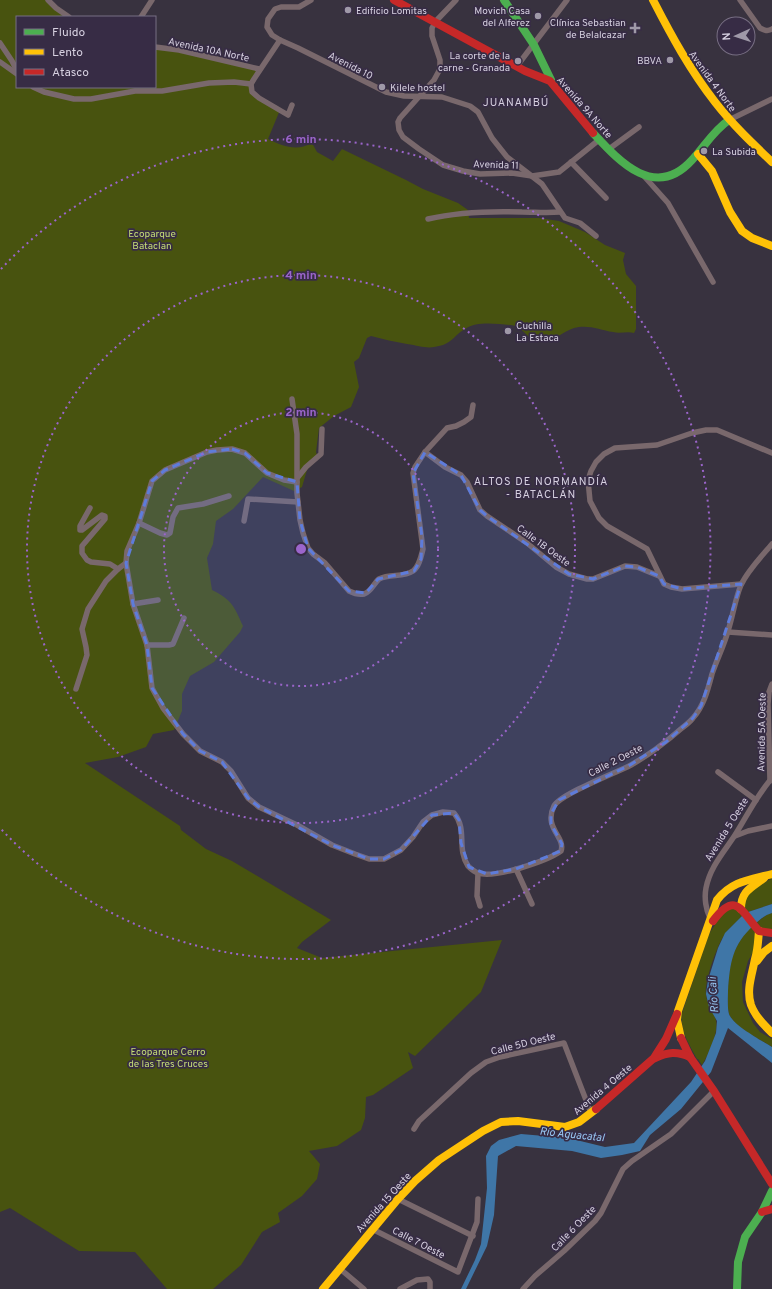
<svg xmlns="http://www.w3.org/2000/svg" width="772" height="1289" font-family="Overpass,sans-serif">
	<rect width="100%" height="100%" fill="#38323f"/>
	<g fill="#48530f">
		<path d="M0,0h48l21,17h-52v70h138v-40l104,22 -8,15 1,8 28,18 -12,29c15,7 28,13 44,4l5,9 16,9 9,-12 64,31 17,9 35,14 10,7 1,8h70l20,3 26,11 20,13 20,8 -2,7 3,14 10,12v43l-2,4c-7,-2 -14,1 -21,-1 -13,-2 -25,-8 -39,-4 -10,3 -19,12 -30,14 -16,2 -20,-17 -34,-17 -14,-1 -33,-4 -45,4 -8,4 -13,13 -22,16 -16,5 -21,1 -36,-1 -12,-2 -24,-5 -36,-8l-4,2 -8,20 -5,4 5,25 -8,20 -17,9 -15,12 -3,24 2,6 -11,12 -5,17 -8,4 -31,-14 -30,32 -17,12 -3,23 -6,14 5,32c20,10 22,16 31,36l-3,6 -26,30 -24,14 -8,18v17l-8,19 -21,4 -7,13 -28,10 -33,6 95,63 1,4 25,19 26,12 99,59 -29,22 -5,6 25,10 180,-18 -21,52 -66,64 -7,-4 5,16 -40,27 -7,2 -1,21 -4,12 -24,16 -28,5 11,13 -3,15 -15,17 -24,17 2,9 -18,10 -21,33 -28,24h-46l-32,-37 -56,-1 -69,-43 -10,4z"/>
		<path d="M772,878v26l-24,8 -3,-2v-15z"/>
		<path d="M732,908l4,1 6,7c-5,6 -13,12 -17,18 -8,11 -21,48 -19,61 1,10 9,17 10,26 3,10 -8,35 -14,44l-4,-6h-1c-8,-15 -17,-28 -15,-46l27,-79 15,-23z"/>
		<path d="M772,913v16h-11l-4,-7 11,-8z"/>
		<path d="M751,927l6,7 -1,13 -8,14 -6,21 1,20 10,21 7,9 12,7v8c-11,-7 -36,-19 -42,-31 -5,-8 -1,-52 3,-61 4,-11 10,-20 18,-28z"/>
	</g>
	<path fill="#3f76a7" d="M772,904v9c-7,2 -13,7 -18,12 -22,20 -24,38 -26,66 0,6 -1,21 2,25 5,10 32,25 42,31v16l-44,-35 -17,44 -30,37 -31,26 -10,16 -18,4 -21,3 -29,-7 -56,-5 -18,10 -4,59 -7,31 -21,43h-5l14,-29 6,-16 6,-56 -1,-32 5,-10 8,-6 22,-6 47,4 37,9 29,-4 57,-61 14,-21 11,-28 1,-12 -8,-14 -3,-13 2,-14 10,-32 7,-15 17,-17 6,-4z"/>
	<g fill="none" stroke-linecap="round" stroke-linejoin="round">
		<g stroke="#79686c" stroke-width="5.5">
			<path d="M48,0l8,8 13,9"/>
			<path d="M311,0l-12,7h-18l-6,2 -7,10 -1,8 5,8 8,5 18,8 88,44 18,4 38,1 28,9 8,6 14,26 15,19 35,27 23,34 15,5 16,13"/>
			<path d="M456,0l-20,21 -4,7v8l8,24v9l-6,11 -34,38 -2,4 1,8 4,7 16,12 24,16 20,6 17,3 32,-1 20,3 27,-4 41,-33"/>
			<path d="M740,0l20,28c4,2 7,4 12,1"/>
			<path d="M141,17l11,-17"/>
			<path d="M280,40l-26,39 -3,5 1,8 7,6 29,17 4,-10"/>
			<path d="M0,43l12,18 5,10"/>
			<path d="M155,47l24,3 80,19"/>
			<path d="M0,62l17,12"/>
			<path d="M517,66l50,-66"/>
			<path d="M33,87l11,5 30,7h17l44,-8h27l47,-8 25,-1 17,2"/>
			<path d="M729,120l43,-21"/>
			<path d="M609,149l30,-22"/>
			<path d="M571,162l35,36"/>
			<path d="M643,175l25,28 45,79"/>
			<path d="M428,219c30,-7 64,-8 94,-7 13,0 24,1 38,0"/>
			<path d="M292,399l5,35v59l3,27 3,13 5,15 5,6 12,9 24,28c4,2 10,4 15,3 7,-2 10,-11 15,-15 11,-6 24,-1 34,-8 6,-4 8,-14 10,-22l-10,-76 2,-6 10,-15 22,-24 9,-2 8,-4 7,-5 2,-12"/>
			<path d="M425,452l20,15 16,8 6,7 13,28 7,6 40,27 29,24 13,7 18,5h6l32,-13 12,1 22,9"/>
			<path d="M298,477l8,-10 15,-13 1,-25"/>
			<path d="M297,482l-13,-2 -17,-7 -22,-20 -13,-4 -15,1 -10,2 -42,18 -13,11 -13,42 -12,28 -1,12 7,41 14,41 5,43 11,20 20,26 17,17 22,11 9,9 17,27 11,9 38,18 35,20 23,9 14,5h15l17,-9 12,-13 10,-15 9,-7 11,-3 11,1c14,17 2,34 14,53 2,2 7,6 10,7 16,6 69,-12 83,-22 5,-14 -18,-23 -7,-45 6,-12 62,-33 77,-41 18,-10 35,-23 51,-37 4,-3 8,-6 11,-10 11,-12 15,-29 19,-44 5,-15 12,-28 16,-43 5,-15 7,-32 13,-46 7,-15 21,-29 31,-41"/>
			<path d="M90,508l-10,18v4h2l20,-15 3,1v3l-23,27v7l5,7 4,2 19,2 8,5"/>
			<path d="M244,521l4,-22 50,3"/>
			<path d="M139,523l21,10 7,2 3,-2 3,-16 5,-9 25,-4 26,-8"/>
			<path d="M741,584l-59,5 -11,-2 -7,-3 -17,-35 -40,-23 -8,-8 -9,-17 -2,-21 3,-9 5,-9 8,-8 11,-6 42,-3 35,-12 14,-3h11l55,23"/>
			<path d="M133,604l25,-4"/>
			<path d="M728,632l44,3"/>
			<path d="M147,645h22l4,-1 11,-26"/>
			<path d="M76,689l11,-34 -1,-8 -4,-18 6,-20 18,-28 12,-12 8,-6"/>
			<path d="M718,772l38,28"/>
			<path d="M770,781l-2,-77 1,-12 3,-8"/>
			<path d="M735,836l13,-5 24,-5"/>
			<path d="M516,869l16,35"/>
			<path d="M478,873l-1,23 3,10"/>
			<path d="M710,918c-4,-8 -6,-20 -4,-30 4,-21 18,-36 29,-53 12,-19 22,-40 37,-57"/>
			<path d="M414,1129l5,-8 52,-48 15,-11 14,-5 64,-14 27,70"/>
			<path d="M398,1199l75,37"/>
			<path d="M372,1229l86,43 19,-50 1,-23"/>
			<path d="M339,1268l25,21"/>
			<path d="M400,1289l17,-9 11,-1 2,3v7"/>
			<path d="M523,1289l12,-13 29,-25 31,-30 6,-8 22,-44 9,-8 39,-27 43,-43"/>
		</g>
		<g stroke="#4caf50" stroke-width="8">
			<path d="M504,0l30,45 18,37"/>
			<path d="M593,133c26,28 62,68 99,27 13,-14 21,-29 37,-40"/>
			<path d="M737,1289l1,-27 7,-25 17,-25 10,-21"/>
		</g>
		<g stroke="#ffc107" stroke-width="8">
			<path d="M653,0c18,35 37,70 62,102 17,22 37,41 57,60"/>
			<path d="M698,154l14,17 18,41 12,19 10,7 20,8"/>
			<path d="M741,909c0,-18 10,-21 23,-31"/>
			<path d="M759,931c-1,10 -1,19 -4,28 -3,16 -9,31 -4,46 4,11 13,20 21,28"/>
			<path d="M757,961l7,-9 8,-6"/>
			<path d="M681,1038l-4,-18 1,-9 39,-111c15,-19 32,-20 55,-26"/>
			<path d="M323,1289l75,-90 17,-18 24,-21 44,-29 18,-9 17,-1 47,6 14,-5 17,-13"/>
		</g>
		<g stroke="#c62828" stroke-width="8">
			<path d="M394,0l131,71 25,10 43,52"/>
			<path d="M713,921c23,-31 28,-10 46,10l13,2"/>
			<path d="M681,1038l9,19 24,34 58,93"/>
			<path d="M655,1058c13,-6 22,-7 35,-1"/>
			<path d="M596,1109l58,-51 12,-19 11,-25"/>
			<path d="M762,1212l10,-3"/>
		</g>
	</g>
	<path fill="#5e7cdb" fill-opacity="0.2" stroke="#5e7cdb" stroke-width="3" stroke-dasharray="8 5" stroke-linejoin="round" d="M232,449l13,4 22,20 30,9 3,38 8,28 41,43 17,2 12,-14 36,-8 7,-12 1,-22 -9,-64 12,-21 36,23 19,35 7,6 82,58 24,5 32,-13 12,1 22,9 5,8 18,5 59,-5 -40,122 -8,12 -27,24 -36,23 -71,35 -8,14v10l11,20 -1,7 -45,18 -29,5 -18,-7 -8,-24 -2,-23 -5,-7 -22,2 -31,35 -17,9h-15l-37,-14 -73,-38 -11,-9 -26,-36 -22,-11 -17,-17 -31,-46 -5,-43 -14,-41 -7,-41 26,-82 13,-11 42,-18z"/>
	<g fill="none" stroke="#9b65cb" stroke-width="2" stroke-dasharray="2 4">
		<circle cx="301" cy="549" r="137"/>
		<circle cx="301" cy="549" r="274"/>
		<path d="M1 269A410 410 0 1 1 1 829"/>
	</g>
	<g fill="#9f99a8" stroke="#372c45" stroke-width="1.5">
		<circle cx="348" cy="10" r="4"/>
		<circle cx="538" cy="16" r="4"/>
		<path d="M633 22h4v4h4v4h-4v4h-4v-4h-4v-4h4z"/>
		<circle cx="670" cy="60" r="4"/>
		<circle cx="518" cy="61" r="4"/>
		<circle cx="382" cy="87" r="4"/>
		<circle cx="704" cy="151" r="4"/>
		<circle cx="508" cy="331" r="4"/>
	</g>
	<g text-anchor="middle" stroke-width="3.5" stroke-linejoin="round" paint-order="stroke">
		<g font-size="10" fill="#d6d0e0" stroke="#372c45" text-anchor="start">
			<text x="356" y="14">Edificio Lomitas</text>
			<text x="530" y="14" text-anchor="end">Movich Casa<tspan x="530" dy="12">del Alferez</tspan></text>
			<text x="626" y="26" text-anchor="end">Clínica Sebastian<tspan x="626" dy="12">de Belalcazar</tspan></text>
			<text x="510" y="59" text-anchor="end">La corte de la<tspan x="510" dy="12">carne - Granada</tspan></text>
			<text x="662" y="64" text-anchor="end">BBVA</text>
			<text x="390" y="91">Kilele hostel</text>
			<text x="712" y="155">La Subida</text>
			<text x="516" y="329">Cuchilla<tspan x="516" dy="12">La Estaca</tspan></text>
		</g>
		<g font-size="10" fill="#d6d0e0" stroke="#372c45">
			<text transform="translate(209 49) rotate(12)" y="4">Avenida 10A Norte</text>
			<text transform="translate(351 65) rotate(27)" y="4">Avenida 10</text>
			<text transform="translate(713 81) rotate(54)" y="4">Avenida 4 Norte</text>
			<text transform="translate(585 107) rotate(49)" y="4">Avenida 9A Norte</text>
			<text transform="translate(496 164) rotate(2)" y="4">Avenida 11</text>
			<text transform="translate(544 545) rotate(36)" y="4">Calle 1B Oeste</text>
			<text transform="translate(761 732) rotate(-89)" y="4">Avenida 5A Oeste</text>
			<text transform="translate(615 760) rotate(-27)" y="4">Calle 2 Oeste</text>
			<text transform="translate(726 829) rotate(-58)" y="4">Avenida 5 Oeste</text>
			<text transform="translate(523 1043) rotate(-14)" y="4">Calle 5D Oeste</text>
			<text transform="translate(602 1089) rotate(-40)" y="4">Avenida 4 Oeste</text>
			<text transform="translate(383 1202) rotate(-48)" y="4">Avenida 15 Oeste</text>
			<text transform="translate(573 1228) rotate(-46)" y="4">Calle 6 Oeste</text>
			<text transform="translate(419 1242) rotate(27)" y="4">Calle 7 Oeste</text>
		</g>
		<g font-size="10" fill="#c5dd75" stroke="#372c45">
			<text x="152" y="237">Ecoparque<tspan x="152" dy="12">Bataclan</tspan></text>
			<text x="168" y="1055">Ecoparque Cerro<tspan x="168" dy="12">de las Tres Cruces</tspan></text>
		</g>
		<g font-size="11" letter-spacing="1" fill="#d6d0e0" stroke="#372c45">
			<text x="516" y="106">JUANAMBÚ</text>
			<text x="541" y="485">ALTOS DE NORMANDÍA<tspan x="541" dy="13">- BATACLÁN</tspan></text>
		</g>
		<g font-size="11" font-style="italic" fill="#98c7f3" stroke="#372c45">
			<text transform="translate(713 995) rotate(-94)" y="4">Río Cali</text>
			<text transform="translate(572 1134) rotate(6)" y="4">Río Aguacatal</text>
		</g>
	</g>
	<circle cx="301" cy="549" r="6" fill="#9b65cb" stroke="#372c45" stroke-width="2"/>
	<g font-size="12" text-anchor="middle" font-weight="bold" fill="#9b65cb" stroke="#372c45" stroke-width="3.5" stroke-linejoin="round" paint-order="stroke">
		<text x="301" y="143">6 min</text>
		<text x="301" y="279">4 min</text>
		<text x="301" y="416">2 min</text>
	</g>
	<rect x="16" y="16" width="140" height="72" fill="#372c45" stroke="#776e83"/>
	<rect x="24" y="29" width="20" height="6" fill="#4caf50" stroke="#776e83"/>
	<text x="52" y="36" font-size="12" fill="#d6d0e0">Fluido</text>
	<rect x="24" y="49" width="20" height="6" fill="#ffc107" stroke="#776e83"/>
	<text x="52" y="56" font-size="12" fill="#d6d0e0">Lento</text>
	<rect x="24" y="69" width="20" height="6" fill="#c62828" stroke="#776e83"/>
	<text x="52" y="76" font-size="12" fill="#d6d0e0">Atasco</text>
	<g transform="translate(736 36) rotate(267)"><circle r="19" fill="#372c45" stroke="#776e83"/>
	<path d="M0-3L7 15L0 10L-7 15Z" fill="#9f99a8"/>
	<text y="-6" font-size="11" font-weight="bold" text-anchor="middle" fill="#d6d0e0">N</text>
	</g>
</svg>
